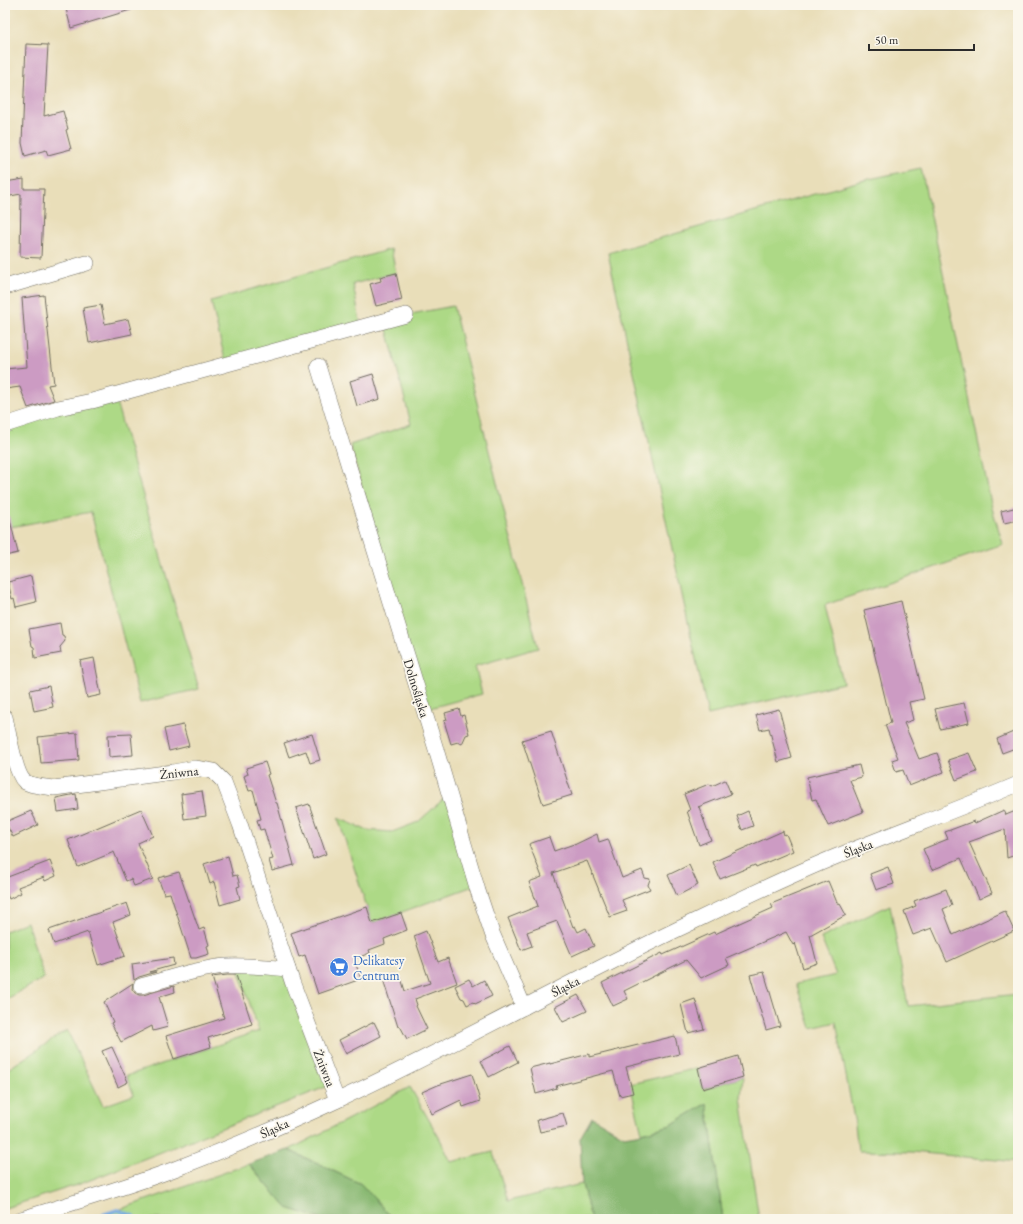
<svg xmlns="http://www.w3.org/2000/svg" width="1023" height="1224" font-family="'EB Garamond',serif">
	<rect width="100%" height="100%" fill="#fbf7ec"/>
	<filter id="ink" filterUnits="userSpaceOnUse"><feTurbulence type="fractalNoise" baseFrequency=".025" numOctaves="2"/><feDisplacementMap in="SourceGraphic" scale="8" xChannelSelector="R" yChannelSelector="G"/><feConvolveMatrix kernelMatrix="1 2 1 2 8 2 1 2 1" color-interpolation-filters="sRGB"/></filter>
	<filter id="wash" filterUnits="userSpaceOnUse"><feTurbulence type="fractalNoise" baseFrequency=".012" numOctaves="4" result="noise"/><feDisplacementMap in="SourceGraphic" scale="16" xChannelSelector="R" yChannelSelector="G"/><feGaussianBlur stdDeviation="0.9" result="paint"/><feColorMatrix in="noise" values="0 0 0 0 0 0 0 0 0 0 0 0 0 0 0 0 0 1.4 0 .05"/><feComposite in="paint" operator="in"/></filter>
	<g filter="url(#wash)">
		<rect width="100%" height="100%" fill="#e9deb9"/>
		<g fill="#add986" stroke="#6c8258">
			<path d="M921,168l71,340 11,36 -178,61 18,78 -135,32 -100,-462 252,-72z"/>
			<path d="M391,249l5,24 -43,11 8,43 -135,37 -15,-63z"/>
			<path d="M453,306l85,342 -63,18 7,28 -56,15 -76,-264 61,-21 -26,-103 21,-6z"/>
			<path d="M114,395l85,294 -59,14 -49,-191 -86,16v-103z"/>
			<path d="M449,794l27,91 -104,38 -34,-105 28,12 26,2 26,-10z"/>
			<path d="M890,905l18,101 110,-12v168l-106,-10 -54,-1 -3,-27 -19,-102 -25,6 -15,-44 40,-9 -15,-37z"/>
			<path d="M27,922l17,56 -39,22v-69z"/>
			<path d="M237,966l51,3 43,116 -251,99 -75,24v-137l62,-41 36,76 31,-11 -8,-19 133,-45z"/>
			<path d="M698,1068l5,21 40,-12 -2,21 18,121h-36l-16,-116 -36,22 -29,8 -12,-49z"/>
			<path d="M410,1087l30,52 11,23 42,-10 15,49 74,-17 9,35h-198l-32,-35 -72,-34z"/>
			<path d="M249,1164l38,44 35,11h-237l33,-9z"/>
		</g>
		<g fill="#8ab973" stroke="#5a724f">
			<path d="M707,1103l16,116h-132l-9,-35 -2,-46 12,-21 32,19 18,-3 29,-8z"/>
			<path d="M288,1150l73,34 32,35h-71l-35,-11 -38,-44z"/>
		</g>
		<g fill="none" stroke-linecap="round" stroke-linejoin="round">
			<path stroke="#71a7df" stroke-width="4" d="M91,1219l27,-9 15,6 2,3"/>
		</g>
		<g id="blocks">
			<g fill="#cc9bc3">
				<path d="M65,5h72v3l-66,20z"/>
				<path d="M26,44l22,1 -4,71 19,-5 5,18 -2,1 5,19 -23,6 -2,-5 -21,6 -3,-13z"/>
				<path d="M24,179v10h20l-3,69 -21,-1 1,-63 -16,3v-15z"/>
				<path d="M396,273l6,27 -26,6 -6,-22 11,-3 -1,-4z"/>
				<path d="M44,295l10,89 -6,1 6,15 -26,8 -8,-21 -15,2v-20l22,-2 -5,-69z"/>
				<path d="M101,305l4,19 23,-5 4,15 -43,9 -6,-35z"/>
				<path d="M373,374l7,25 -23,7 -7,-25z"/>
				<path d="M1018,507v13l-14,3 -3,-12z"/>
				<path d="M9,516l9,37 -13,3v-39z"/>
				<path d="M31,576l5,26 -20,5 -2,-9 -2,1 -4,-17z"/>
				<path d="M901,601l23,98 -15,3 4,18 -9,3 15,36 18,-6 7,19 -35,14 -6,-16 -7,2 -4,-12 6,-2 -13,-33 6,-2 -27,-113z"/>
				<path d="M60,623l2,12 2,1 1,5 -5,6 1,6 -26,5 -1,-11 -2,-1 -3,-17z"/>
				<path d="M94,658l7,37 -14,3 -7,-37z"/>
				<path d="M49,686l4,21 -19,4 -4,-21z"/>
				<path d="M964,703l5,20 -29,6 -5,-20z"/>
				<path d="M459,709l2,7 3,-1 5,19 -3,1 -4,9 -4,-2 -7,2 -7,-23 3,-1 -2,-7z"/>
				<path d="M779,709l13,49 -14,4 -9,-34 -9,2 -4,-15z"/>
				<path d="M183,725l6,21 -20,5 -5,-22z"/>
				<path d="M1018,730v17l-16,6 -5,-14z"/>
				<path d="M551,731l21,64 -29,9 -21,-64z"/>
				<path d="M77,733l2,27 -38,3 -3,-26z"/>
				<path d="M131,734l2,21 -24,2 -1,-22z"/>
				<path d="M312,734l8,26 -10,3 -4,-12 -17,6 -5,-14z"/>
				<path d="M969,753l8,19 -21,8 -8,-20z"/>
				<path d="M265,762l4,12 -2,1 9,28h1l17,62 -22,6 -3,-11 4,-1 -9,-30 -4,1 -3,-10 4,-1 -8,-29 -4,1 -5,-15 4,-2 -2,-6z"/>
				<path d="M859,765l3,12 -12,3 13,32 -35,14 -12,-27 -4,1 -5,-23z"/>
				<path d="M725,780l6,14 -33,13h1l12,33 -12,5 -12,-34 3,-1 -6,-16 25,-10 3,2z"/>
				<path d="M202,791l4,25 -22,3 -3,-25z"/>
				<path d="M76,794l2,15 -20,3 -2,-14z"/>
				<path d="M309,804l17,50 -13,5 -17,-51z"/>
				<path d="M141,809l12,27 -15,7 15,36 -19,7 -3,-7 -5,2 -12,-29 -36,15 -10,-27z"/>
				<path d="M1004,810l2,5 12,-5v44l-11,4 -2,-29 -36,13 23,51 -13,6 -18,-41 -29,12 -9,-21 25,-10 -3,-7 29,-11 1,2z"/>
				<path d="M31,811l7,14 -25,12 -8,-15z"/>
				<path d="M748,811l5,15 -11,4 -5,-14z"/>
				<path d="M783,831l1,4 2,-1 7,17 -37,16 -1,-2 -35,14 -7,-17z"/>
				<path d="M597,834l2,8 9,-3 14,39 20,-8 3,8 5,1 -2,6 2,4 -28,11 5,11 -17,6 -23,-56 -34,12 20,54 2,-1 3,6 8,-4 8,18 -22,10 -15,-35 -30,11 5,14 -11,4 -13,-32 30,-12 -9,-24 13,-5 -13,-33 20,-7 5,14 20,-7v1z"/>
				<path d="M228,856l5,20 4,-1 3,11 -3,1 3,12 -20,6 -6,-23 -4,2 -6,-20z"/>
				<path d="M50,861l6,15 -11,5 -1,-4 -26,10 3,6 -12,6 -4,-9v-12z"/>
				<path d="M689,865l9,20 -21,11 -9,-21z"/>
				<path d="M888,867l6,17 -18,6 -6,-16z"/>
				<path d="M179,872l20,58 5,-2 5,17 -2,1 2,8 -13,4h-5l-21,-65 -6,1 -6,-16z"/>
				<path d="M828,881l10,24 2,-1 6,11 -36,20 7,28 -14,5 -8,-25 -2,2 -7,-13 -60,26 3,7 -28,13 -15,-18 -62,31 4,8 -15,7 -11,-23 60,-30 1,2 51,-23 1,2 58,-26 -2,-4z"/>
				<path d="M946,889l6,16 -9,4 10,26 52,-24 9,20 -67,31 -15,-34 -19,7 -9,-24 12,-5 -2,-5z"/>
				<path d="M127,903l4,12 -18,7 12,34 -27,9 -10,-33 -34,12 -5,-14z"/>
				<path d="M367,907l5,16 29,-10 6,17 -23,9 1,5 -16,6 1,3 -16,6 7,20 -43,15 -13,-39 -6,2 -8,-24z"/>
				<path d="M426,931l12,31 10,-4 9,25 -42,16 2,6 -1,1 11,23 -20,10 -7,-13 -2,1 -15,-48 13,-5 2,5 3,-1 4,13 25,-8 -16,-47z"/>
				<path d="M173,958l1,7 -25,7h7l-17,5 -5,3 -2,-16z"/>
				<path d="M764,972l16,54 -14,4 -16,-55z"/>
				<path d="M227,975h9l16,49 -44,14 3,9 -37,12 -8,-23 58,-18 -12,-41z"/>
				<path d="M469,979l4,7 11,-6 8,16 -17,8 -2,-2 -6,3 -3,-6 -3,-1 -6,-12z"/>
				<path d="M133,983l-1,6 3,4 4,2h4l31,-9 1,6 -16,5 9,30 -15,4 -1,-5 -31,16 -10,-19 2,-1 -9,-20z"/>
				<path d="M578,995l9,16 -24,11 -8,-15z"/>
				<path d="M695,999l9,30 -16,4 -7,-29z"/>
				<path d="M374,1022l7,14 -35,18 -7,-14z"/>
				<path d="M675,1036l4,18 -53,13 7,26 -13,3 -7,-25 -57,15 1,2 -21,6 -6,-26 20,-5v1l39,-10v3z"/>
				<path d="M510,1046l8,16 -29,15 -8,-16z"/>
				<path d="M112,1047l16,35 -10,5 -16,-36z"/>
				<path d="M738,1056l5,21 -40,12 -5,-21z"/>
				<path d="M472,1074l8,27 -17,6 -2,-7 -29,14 -10,-22 16,-7z"/>
				<path d="M563,1113l4,13 -27,6 -3,-12z"/>
			</g>
		</g>
	</g>
	<g filter="url(#ink)">
		<use href="#blocks" fill-opacity="0" stroke="#6e6a5d" stroke-width="1"/>
		<g fill="none" stroke-linecap="round" stroke-linejoin="round">
			<g stroke="#6e6a5d" stroke-width="16">
				<g id="minor">
					<path d="M5,287l82,-24"/>
					<path d="M318,366l117,380 43,145 14,42 32,74"/>
					<path d="M5,425l53,-17 34,-7 314,-86"/>
					<path d="M5,717c3,13 10,56 19,64 6,5 22,6 30,7l119,-16 22,-4 18,3 11,11 16,42 53,160 44,116"/>
					<path d="M141,986c26,-7 58,-18 85,-20 20,-1 42,1 62,3"/>
					<path d="M21,1219c50,-16 101,-30 151,-49 56,-21 112,-45 166,-70 114,-53 224,-115 338,-170 52,-25 105,-51 159,-73 61,-25 122,-47 183,-73"/>
				</g>
			</g>
			<use href="#minor" stroke="#fff" stroke-width="15"/>
		</g>
	</g>
	<defs>
		<g id="supermarket-disc" transform="scale(1)"><circle r="9.5" fill="#3f7fe0" stroke="#fbf7ec"/><path d="M-6-5.5h2.5l.6 2H6L4.5 2H-2.5L-4.4-4H-6ZM-1.5 3.2a1.3 1.3 0 1 0 .1 0ZM3 3.2a1.3 1.3 0 1 0 .1 0Z" fill="#fff"/></g>
	</defs>
	<g fill-rule="evenodd">
		<use href="#supermarket-disc" x="339" y="967"/>
	</g>
	<g text-anchor="middle" stroke-width="3.5" stroke-linejoin="round" paint-order="stroke">
		<g font-size="13" fill="#2b2b2b" stroke="#fbf7ec">
			<text transform="translate(417 688) rotate(73)" y="5">Dolnośląska</text>
			<text transform="translate(179 772) rotate(-6)" y="5">Żniwna</text>
			<text transform="translate(858 848) rotate(-21)" y="5">Śląska</text>
			<text transform="translate(565 986) rotate(-27)" y="5">Śląska</text>
			<text transform="translate(325 1068) rotate(69)" y="5">Żniwna</text>
			<text transform="translate(274 1128) rotate(-24)" y="5">Śląska</text>
		</g>
		<g font-size="13" fill="#366cbe" stroke="#fbf7ec" text-anchor="start">
			<text x="353" y="965">Delikatesy<tspan x="353" dy="15">Centrum</tspan></text>
		</g>
	</g>
	<rect width="1023" height="1224" fill="none" stroke="#fbf7ec" stroke-width="20"/>
	<path d="M869 44v6h105v-6" fill="none" stroke="#2b2b2b" stroke-width="2"/>
	<text x="875" y="44" font-size="12" fill="#2b2b2b" stroke="#fbf7ec" stroke-width="3" paint-order="stroke">50 m</text>
</svg>
